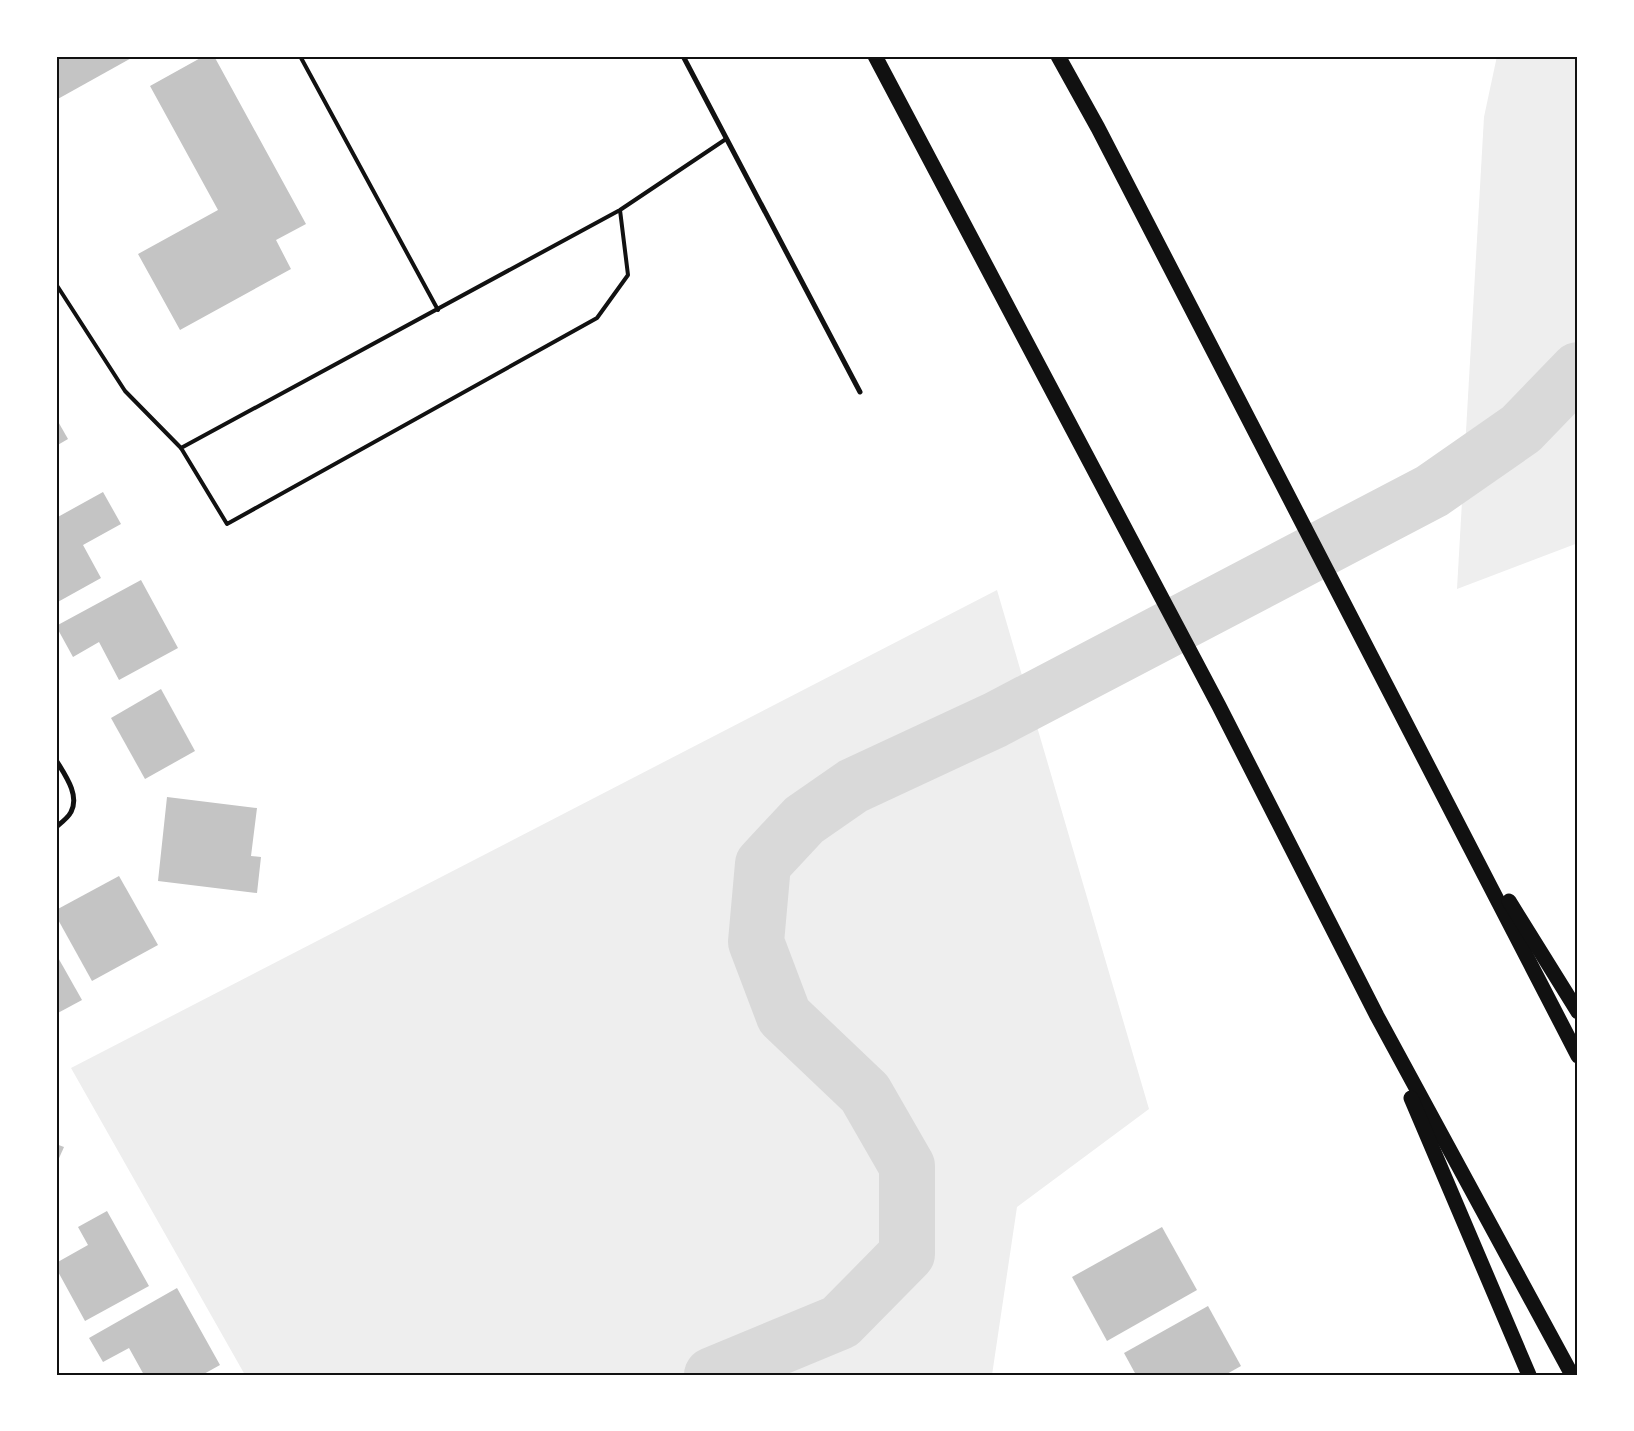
<svg xmlns="http://www.w3.org/2000/svg" width="1634" height="1431" font-family="Arial,sans-serif">
	<rect width="100%" height="100%" fill="#fff"/>
	<g fill="#eee">
		<path d="M1497,56h81v487l-121,46 27,-472z"/>
		<path d="M997,590l152,519 -132,98 -25,168h-747l-174,-307z"/>
	</g>
	<g fill="none" stroke-linecap="round" stroke-linejoin="round">
		<path stroke="#d9d9d9" stroke-width="56" d="M712,1375l128,-53 67,-68v-88l-42,-73 -81,-77 -28,-74 7,-78 41,-44 49,-34 142,-66 437,-229 89,-62 57,-59"/>
	</g>
	<g fill="#c4c4c4">
		<path d="M56,56h79l-79,44z"/>
		<path d="M204,56h10l92,168 -30,16 15,29 -111,61 -42,-76 80,-44 -68,-124z"/>
		<path d="M56,418l12,21 -12,7z"/>
		<path d="M103,492l18,32 -38,21 18,33 -45,25v-85z"/>
		<path d="M141,580l37,68 -59,32 -20,-38 -26,15 -17,-31z"/>
		<path d="M161,689l34,62 -50,28 -34,-61z"/>
		<path d="M167,797l90,11 -6,48 10,1 -4,36 -99,-12z"/>
		<path d="M119,876l39,69 -66,36 -36,-65v-6z"/>
		<path d="M56,954l26,46 -26,14z"/>
		<path d="M56,1144l8,3 -8,18z"/>
		<path d="M107,1211l42,75 -64,35 -29,-53v-5l32,-18 -10,-18z"/>
		<path d="M1162,1227l35,63 -90,51 -35,-64z"/>
		<path d="M177,1288l43,77 -18,10h-58l-15,-27 -26,14 -14,-24z"/>
		<path d="M1208,1306l33,60 -16,9h-89l-12,-22z"/>
	</g>
	<g fill="none" stroke-linecap="round" stroke-linejoin="round">
		<g stroke="#111" stroke-width="4">
			<path d="M300,56l138,254"/>
			<path d="M620,210l8,65 -31,43 -370,206 -46,-76 439,-238 106,-71"/>
			<path d="M56,284l69,107 56,57"/>
		</g>
		<g stroke="#111" stroke-width="5">
			<path d="M683,56l177,336"/>
			<path d="M56,760c9,15 24,35 15,52 -3,6 -10,11 -15,15"/>
		</g>
		<g stroke="#111" stroke-width="15">
			<path d="M875,56l344,650 158,310 195,359"/>
			<path d="M1058,56l40,72 480,928"/>
			<path d="M1509,901l69,111"/>
			<path d="M1411,1098l118,277"/>
		</g>
	</g>
	<rect width="1634" height="1431" fill="none" stroke="#ffffff" stroke-width="115"/>
	<rect x="58" y="58" width="1518" height="1316" fill="none" stroke="#111" stroke-width="2"/>
</svg>
